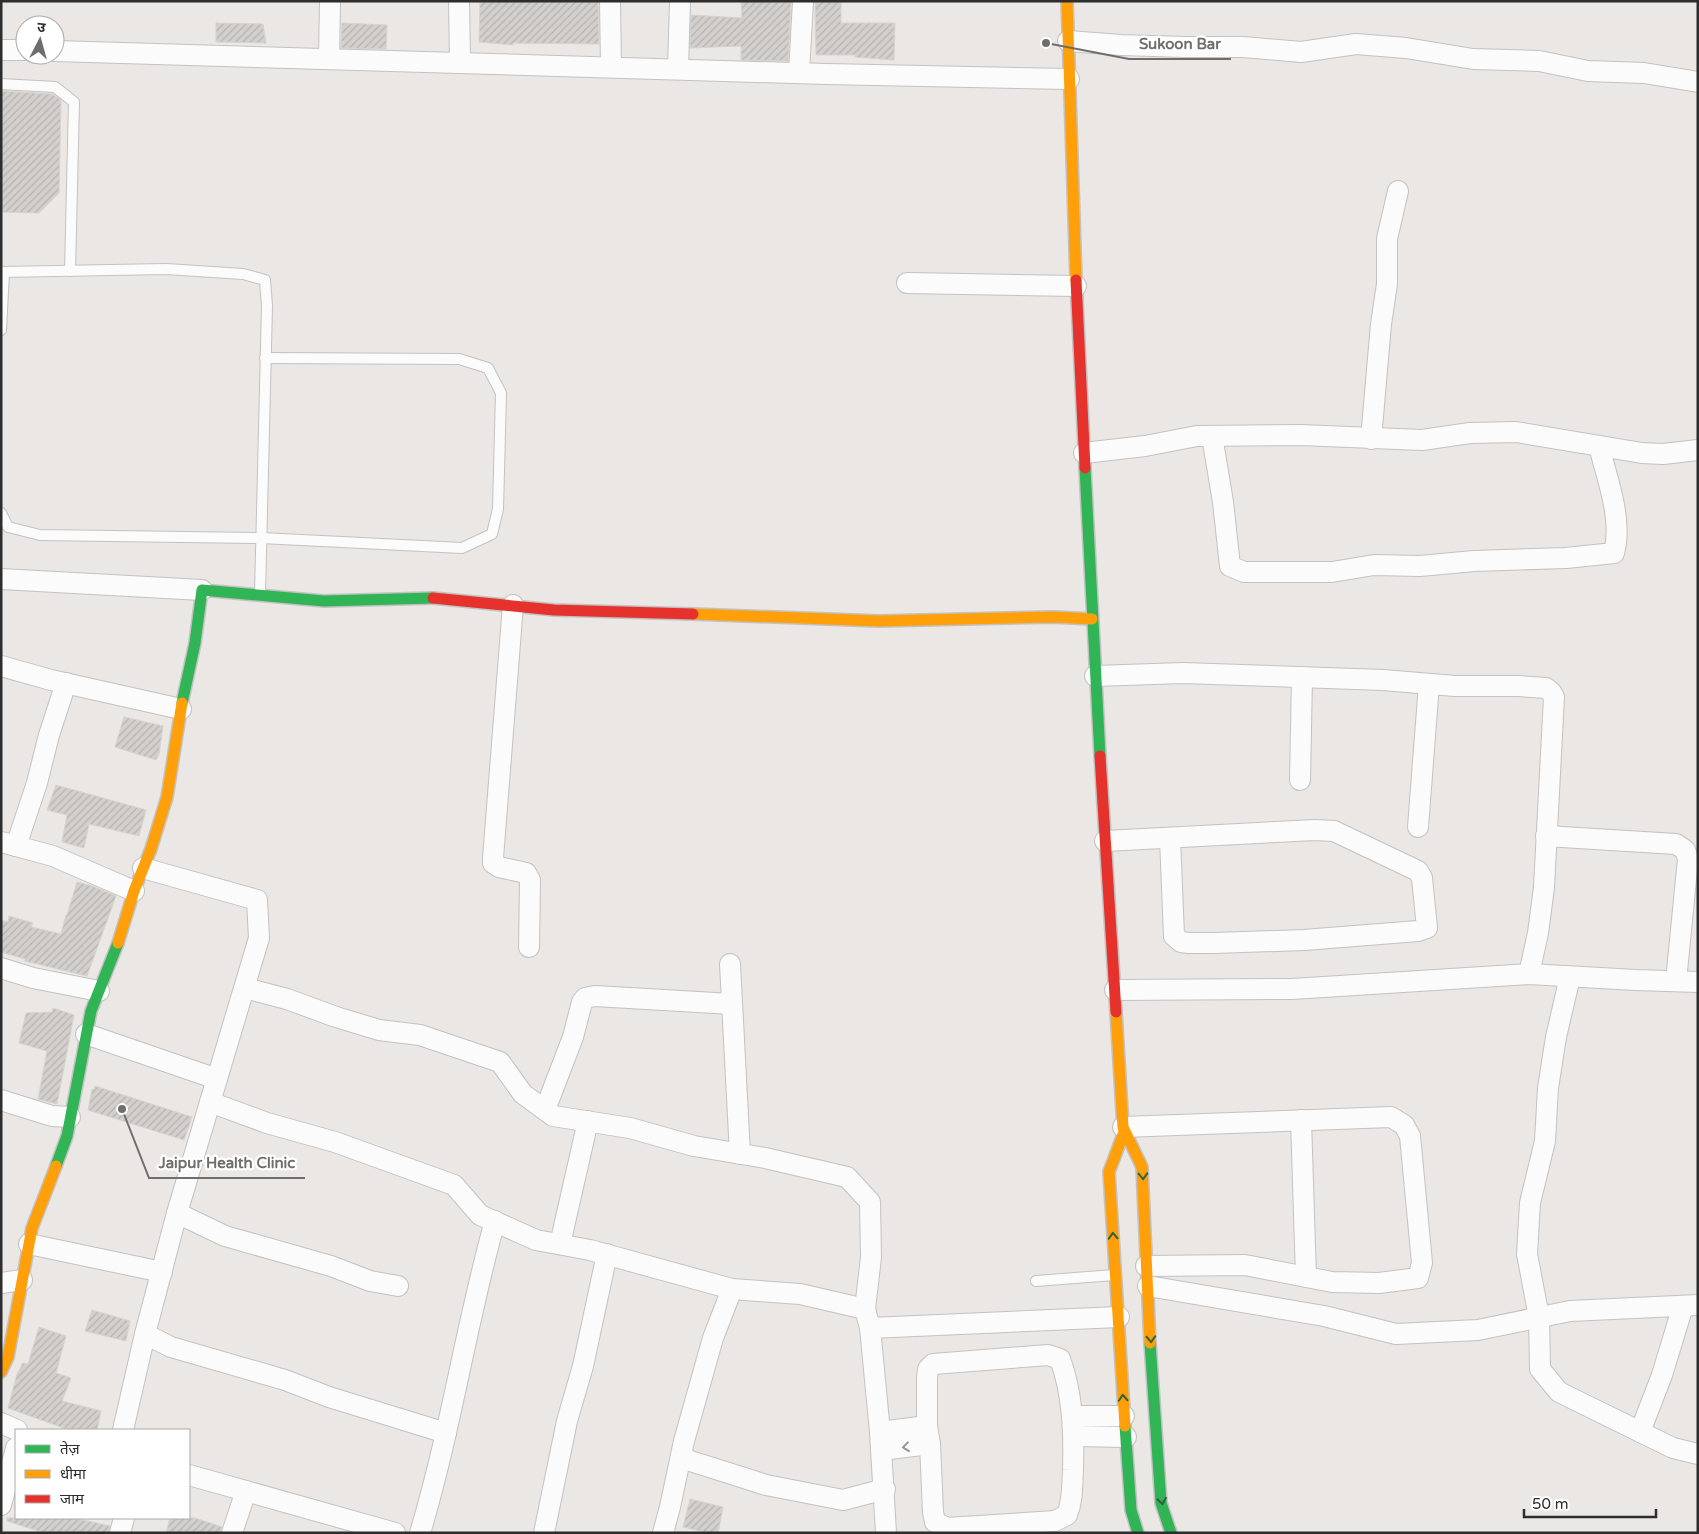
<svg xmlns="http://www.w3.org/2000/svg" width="1699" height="1534" font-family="'Varela Round','Noto Sans Devanagari',sans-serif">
	<defs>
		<pattern id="building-hatch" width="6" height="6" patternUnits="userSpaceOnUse" patternTransform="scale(1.25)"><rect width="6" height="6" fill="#d2cfcd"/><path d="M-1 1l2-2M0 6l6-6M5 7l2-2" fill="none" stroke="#b5b2b0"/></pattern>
	</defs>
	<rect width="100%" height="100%" fill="#eae7e4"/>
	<g fill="url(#building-hatch)" stroke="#d5d3d0">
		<path d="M480,1h118l1,43 -86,-1v2l-34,-3z"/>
		<path d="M741,1l50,1 -3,59 -47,-1v-14l-51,2 1,-33 51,3z"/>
		<path d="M815,1h26v22h54l-1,37 -39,-3v-2h-39z"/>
		<path d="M216,23l47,1 3,19 -50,-1z"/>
		<path d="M342,23l45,2 -1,24 -45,-1z"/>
		<path d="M1,91l51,3 9,6 -2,93 -20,20 -38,-1z"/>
		<path d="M124,717l39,9 -4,28 -3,6 -41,-13z"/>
		<path d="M56,785l90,25 -7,26 -50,-12 -5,24 -22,-6 5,-27 -20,-5z"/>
		<path d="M77,882l15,4 24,10 -29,80 -62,-15v-2l-24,-7v-32l7,2 1,-6 24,7 -2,4 30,7 5,-19h1z"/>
		<path d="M53,1008l21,7 -17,89 -19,-5 9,-48 -28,-8 7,-30 26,-1z"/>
		<path d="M95,1086l97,31 -8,23 -96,-30 4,-21 2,1z"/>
		<path d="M92,1310l38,11 -4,20 -41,-10z"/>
		<path d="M39,1327l27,9 -10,37 15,5 -9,23 39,10 -4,19h-28l-61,-22 9,-34 6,-11 5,1z"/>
		<path d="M690,1499l33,8 -5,26h-9l-26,-6z"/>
		<path d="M7,1518h67l36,8 -2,7h-64l-37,-12z"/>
		<path d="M170,1518h25l27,9 -2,6h-54z"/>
	</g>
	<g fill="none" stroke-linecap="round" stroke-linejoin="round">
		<g stroke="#c3c2c2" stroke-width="12">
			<g id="lane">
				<path d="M1,84l54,3 19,15 -4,169"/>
				<path d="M1,272l165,-3 77,5 22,6 2,26 -7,288"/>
				<path d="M1,330l3,-58"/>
				<path d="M1,513l7,14 32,8 221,3 201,10 30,-14 6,-25 3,-116 -13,-25 -29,-9 -194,-1"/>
				<path d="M1036,1281l78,-6"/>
			</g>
		</g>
		<g stroke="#c3c2c2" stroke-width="22">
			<g id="street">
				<path d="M459,1l1,61"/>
				<path d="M610,1l1,66"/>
				<path d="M1068,41l53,4 64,2h58l58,5 55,-8 50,4 67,11 66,2 49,10 56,2 54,9"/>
				<path d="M1,50h24"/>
				<path d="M55,51l771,23 243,5"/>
				<path d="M329,58l1,-57"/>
				<path d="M678,69l2,-68"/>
				<path d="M799,73l4,-72"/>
				<path d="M907,283l169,3"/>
				<path d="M1212,436l11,66 7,64 14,6h88l42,-7 46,1 54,-5 92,-3 48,-5c9,-34 -7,-74 -15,-107"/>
				<path d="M1371,439l10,-115 6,-40v-45l11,-48"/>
				<path d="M1084,453l61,-7 52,-10 104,-1 121,5 48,-7 46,-1 126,21 21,1 35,-4"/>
				<path d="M1,579l201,11"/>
				<path d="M513,605l-20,253v5l6,4 27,6 4,7 -1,67"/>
				<path d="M1,666l50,14 130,29"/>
				<path d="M1095,676l88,-3 200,7 72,6h63l28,2 5,4 3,5 -10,190 -6,46 -9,41"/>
				<path d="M1300,780l2,-103"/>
				<path d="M1418,827l11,-143"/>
				<path d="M1546,836l130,8 9,6 3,9 -12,122"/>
				<path d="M1105,841l210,-11 19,1 84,40 4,7 5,50 -9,3 -114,9 -90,3h-25l-8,-1 -7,-6 -4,-98"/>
				<path d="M1,842l52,14 81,35"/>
				<path d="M16,846l21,-63 12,-48 17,-52"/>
				<path d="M730,964l10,190"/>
				<path d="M1,968l32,10 66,13"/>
				<path d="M1570,977l-14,60 -8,51 -3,53 -15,62 -3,51 12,63 1,52 19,23 114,56 25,6"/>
				<path d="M245,988l42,11 49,18 43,13 41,5 80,27 23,32 30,22 77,12 64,18 71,12 82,19 23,25 1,55 -6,52"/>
				<path d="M1115,990l177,-1 237,-15 107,6 62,2"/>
				<path d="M86,1034l131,45"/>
				<path d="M1,1100l51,16 18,1"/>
				<path d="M210,1102l57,21 68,19 119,43 26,30 56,25 54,10 142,39 68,5 65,15 5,19 249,-11"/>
				<path d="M545,1110l28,-73 9,-35 3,-4 10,-2 137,8"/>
				<path d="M1301,1120l5,157"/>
				<path d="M1123,1127l268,-10 13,8 6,11 12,127 -4,15 -39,5 -47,-1 -87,-17 -99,1"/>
				<path d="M177,1213l48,23 106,30 39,15 28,5"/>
				<path d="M29,1244l133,28"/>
				<path d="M560,1244l28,-123"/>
				<path d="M1,1283l21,-3"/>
				<path d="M1148,1286l176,30 72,18 82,-4 92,-19 128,-6"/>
				<path d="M870,1328l10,104 6,101"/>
				<path d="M145,1334l26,13 114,33 44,17 117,36"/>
				<path d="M1048,1355l12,4c13,35 14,74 13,111 -1,16 0,30 -6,45l-12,6 -108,7 -12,-6 -2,-10 -3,-68 -3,-18v-48l1,-9 5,-5z"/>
				<path d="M1072,1416h52"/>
				<path d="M1,1423l16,7"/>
				<path d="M123,1430l22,-96 32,-121 82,-275 -2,-38 -114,-32"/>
				<path d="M880,1432l47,-6"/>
				<path d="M1640,1432l22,-57 21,-69"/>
				<path d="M1074,1436l52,1"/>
				<path d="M881,1450l49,-6"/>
				<path d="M681,1458l85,27 77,15 42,-11"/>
				<path d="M189,1475l206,58"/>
				<path d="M1,1505l15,-57"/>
				<path d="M120,1533l4,-15"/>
				<path d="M232,1533l14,-42"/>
				<path d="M420,1533c31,-103 46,-209 75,-312"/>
				<path d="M544,1533l23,-112 16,-55 24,-112"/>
				<path d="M663,1533l7,-26 14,-66 29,-103 19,-49"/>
			</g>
		</g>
		<g stroke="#c3c2c2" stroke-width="14">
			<g id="fast">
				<path d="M1085,468l15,288"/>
				<path d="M182,703l13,-60 7,-53 122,11 109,-3"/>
				<path d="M56,1166l11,-30 24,-125 27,-68"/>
				<path d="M1150,1343l11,160 10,30"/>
				<path d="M1125,1426l6,84 7,23"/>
			</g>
		</g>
		<g stroke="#c3c2c2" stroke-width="14">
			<g id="slow">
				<path d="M1067,1l9,279"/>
				<path d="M693,614l186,7 174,-4 39,2"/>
				<path d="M118,943l16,-52 17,-42 16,-52 15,-94"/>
				<path d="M1116,1012l7,115 19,40 8,176"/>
				<path d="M1124,1132l-15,40 16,254"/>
				<path d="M1,1372l7,-15 24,-129 24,-62"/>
			</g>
		</g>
		<g stroke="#c3c2c2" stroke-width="14">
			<g id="jam">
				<path d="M1076,280l9,188"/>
				<path d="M433,598l121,12 139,4"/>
				<path d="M1100,756l16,256"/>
			</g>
		</g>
		<use href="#lane" stroke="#fcfbfb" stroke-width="10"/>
		<use href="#street" stroke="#fcfbfb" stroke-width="20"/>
		<use href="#fast" stroke="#30b455" stroke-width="11"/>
		<use href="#slow" stroke="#ff9f0a" stroke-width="11"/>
		<use href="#jam" stroke="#e5322d" stroke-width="11"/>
	</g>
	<defs><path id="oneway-chevron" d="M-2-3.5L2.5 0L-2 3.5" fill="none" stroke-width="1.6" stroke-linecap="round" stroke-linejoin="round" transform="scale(1.25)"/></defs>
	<g stroke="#2e633d">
		<use href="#oneway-chevron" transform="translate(1143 1176) rotate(88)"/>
		<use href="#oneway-chevron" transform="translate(1113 1236) rotate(-93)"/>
		<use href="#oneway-chevron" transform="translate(1151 1339) rotate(87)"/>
		<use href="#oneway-chevron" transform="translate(1123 1398) rotate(-93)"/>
		<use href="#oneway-chevron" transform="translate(1162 1501) rotate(81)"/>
	</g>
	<use stroke="#949494" href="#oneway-chevron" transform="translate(906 1447) rotate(173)"/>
	<path fill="none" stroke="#6f6e6d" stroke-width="2" d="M1046 43L1129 59H1231M122 1109L149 1178H305"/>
	<g fill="#6f6e6d" stroke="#fff" stroke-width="2">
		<circle cx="1046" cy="43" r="5"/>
		<circle cx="122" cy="1109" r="5"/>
	</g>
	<g font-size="15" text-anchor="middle" font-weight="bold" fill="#6f6e6d" stroke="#fff" stroke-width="4.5" stroke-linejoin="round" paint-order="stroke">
		<text x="1180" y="49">Sukoon Bar</text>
		<text x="227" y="1168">Jaipur Health Clinic</text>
	</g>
	<rect width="1699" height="1534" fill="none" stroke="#2d2d2d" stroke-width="5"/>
	<rect x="15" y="1429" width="175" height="90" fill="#ffffff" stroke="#ababab"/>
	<rect x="25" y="1445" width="25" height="8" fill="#30b455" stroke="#ababab"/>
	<text x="60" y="1454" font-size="15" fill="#2d2d2d">तेज़</text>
	<rect x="25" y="1470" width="25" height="8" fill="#ff9f0a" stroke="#ababab"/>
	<text x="60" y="1479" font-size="15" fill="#2d2d2d">धीमा</text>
	<rect x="25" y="1495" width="25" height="8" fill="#e5322d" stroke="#ababab"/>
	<text x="60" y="1504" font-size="15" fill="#2d2d2d">जाम</text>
	<g transform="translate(40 40) rotate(6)"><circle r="24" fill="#ffffff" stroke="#ababab"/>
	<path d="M0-4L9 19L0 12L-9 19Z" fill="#6f6e6d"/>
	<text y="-8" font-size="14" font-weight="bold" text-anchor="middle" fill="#2d2d2d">उ</text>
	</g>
	<path d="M1524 1509v8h132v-8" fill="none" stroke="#2d2d2d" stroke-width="2.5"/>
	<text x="1532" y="1509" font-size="15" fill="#2d2d2d" stroke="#ffffff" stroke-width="4" paint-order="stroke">50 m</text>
</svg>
